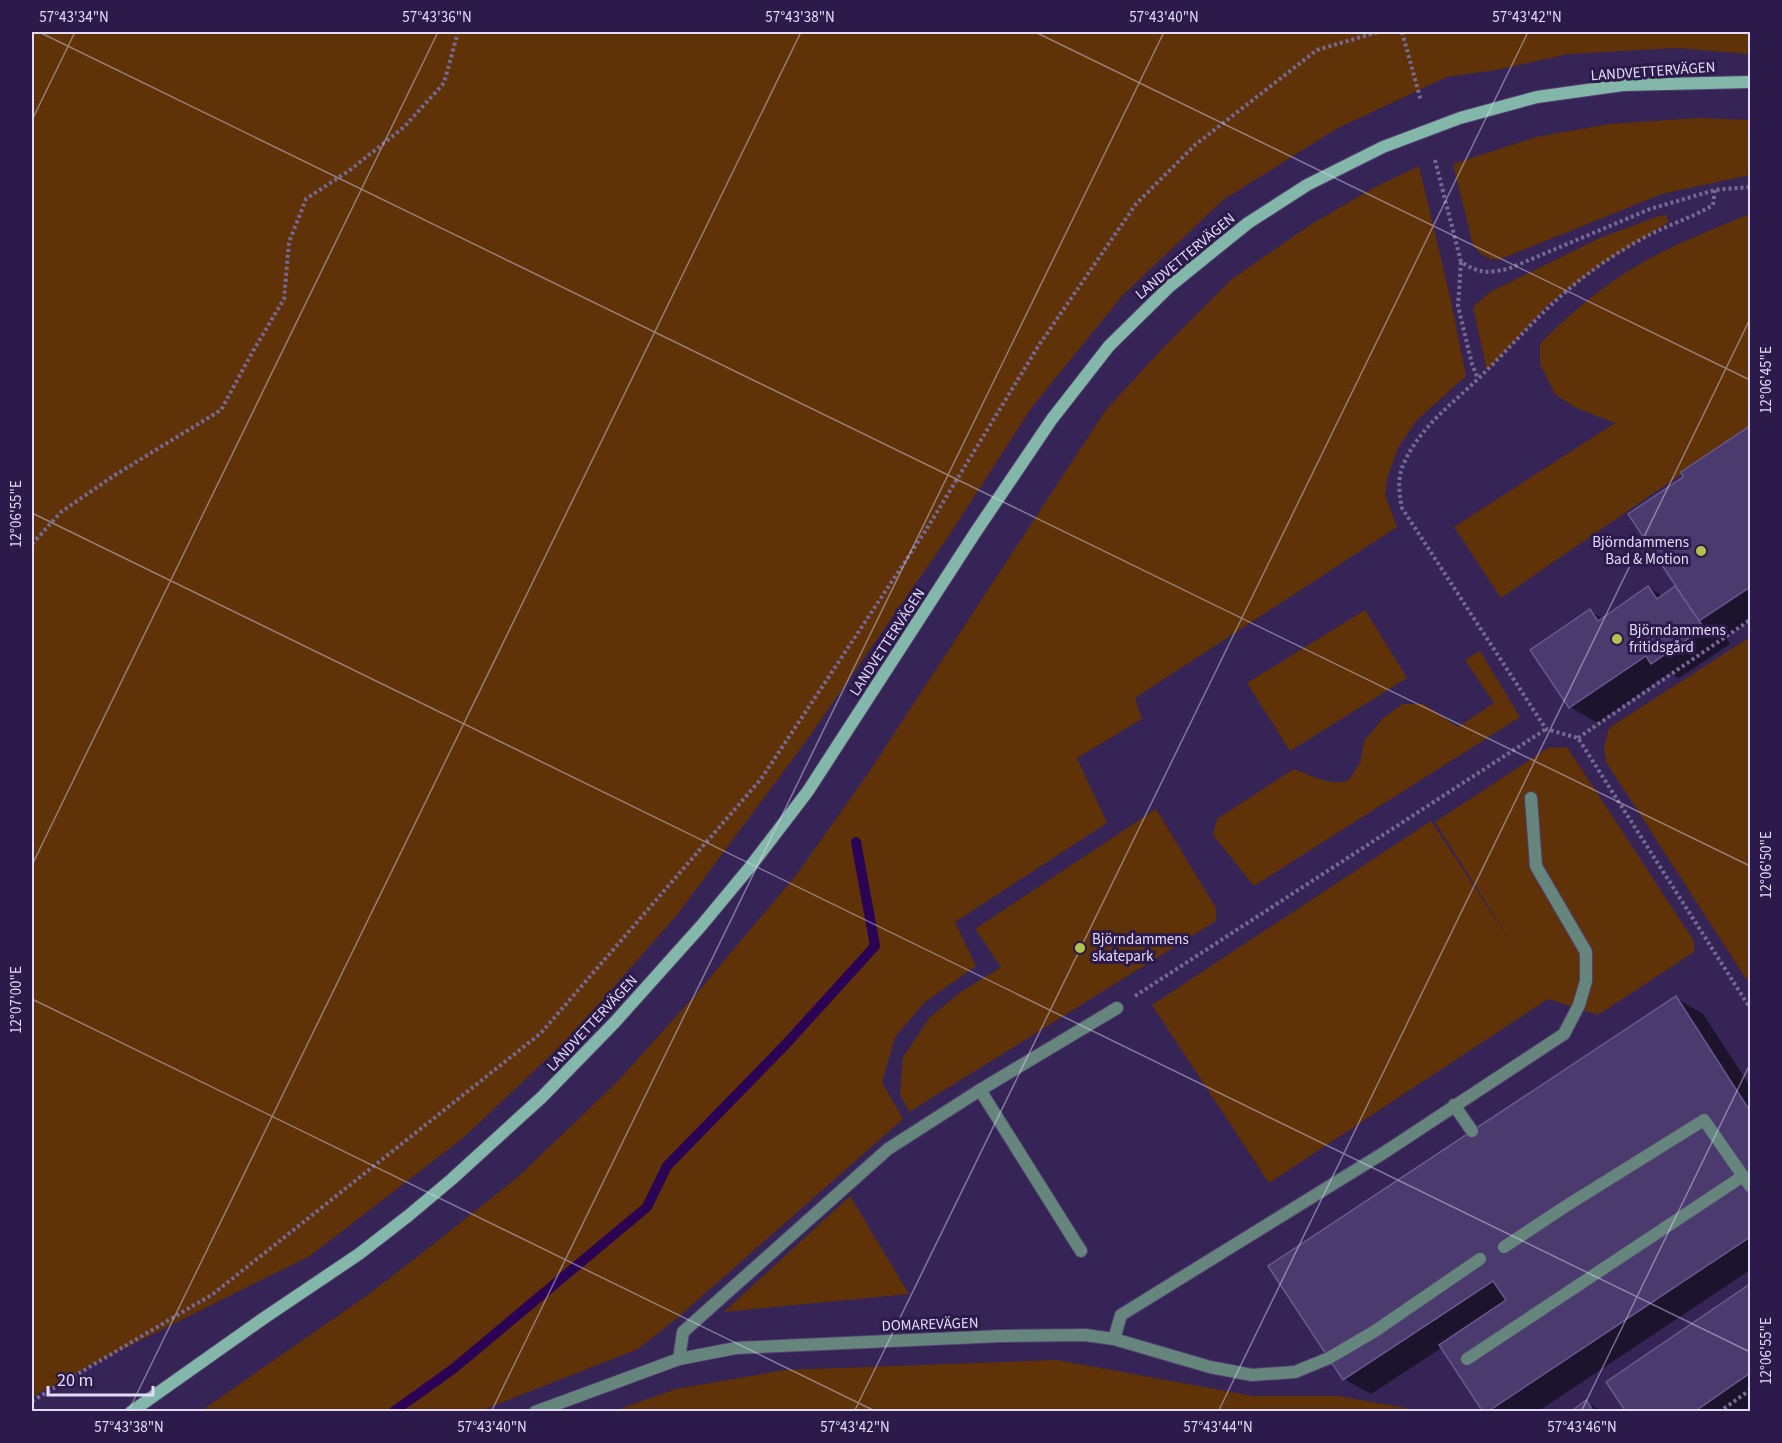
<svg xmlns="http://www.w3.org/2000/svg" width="1782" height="1443" font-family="'Source Sans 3',sans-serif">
	<rect width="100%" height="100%" fill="#352455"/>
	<g fill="#5f3207">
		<path d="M32,32h1718v22l-73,-6 -109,6 -72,16 -49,7 -111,52 -113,71 -100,95 -91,112 -84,130 -139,200 -132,178 -109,124 -105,99 -153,118 -211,105 -67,36z"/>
		<path d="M1697,118l53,2v55l-88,19 -164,66c-13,-2 -18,-5 -25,-15l-20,-81 83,-27 74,-13z"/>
		<path d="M1419,166l32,135 15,75 -50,45 -18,27 -11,31 -2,16 12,32 -262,171 7,21 -65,39 30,65 -152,99 21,44 -51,36 -30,35 -13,45 21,37 -226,199 -39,31 -158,62h-279l168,-117 71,-55 79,-63 98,-94 80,-89 100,-119 72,-102 236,-361 56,-61 71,-71 78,-54 65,-38z"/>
		<path d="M1750,214v213l-249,171 -47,-71 161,-104 -41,-16 -19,-13 -15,-30v-20c25,-26 54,-51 85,-71 39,-25 83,-42 125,-59z"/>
		<path d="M1666,215l3,7 -67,42 -53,40 -62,67 -14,-64 17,-15 110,-54 59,-22z"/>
		<path d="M1365,610l42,68 -117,73 -43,-68z"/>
		<path d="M1750,637v348l-144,-223 -2,-15 5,-19z"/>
		<path d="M1480,651l40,66 -266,169 -41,-51 4,-16 77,-50c17,7 36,17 54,12l12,-18 4,-22 19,-23 20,-14h20l35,23 36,-24 -29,-43z"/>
		<path d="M1567,747l127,194v11l-96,63 -50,-16 -279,184 -117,-178 279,-184 85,129 -81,-128 113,-74z"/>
		<path d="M1156,809l60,99v13l-307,191 -9,-18 3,-37 27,-40 31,-25 40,-25 -26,-38z"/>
		<path d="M850,1196l59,98 -185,18z"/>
		<path d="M1057,1360l196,36h85l85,15h-809l62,-22 109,-19z"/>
	</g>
	<g fill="#0007">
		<path d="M1750,428v193l-24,16 4,7 -51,34 -9,-5 -72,50 -28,-16 20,-96 14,8 45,-31 14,8 15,-10 7,-109 -2,-4z"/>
		<path d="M1676,998l27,16 47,72v184l-213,142h-52l-42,-65 -72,47 -27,-15z"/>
		<path d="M1750,1286v126h-122l-20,-30z"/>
		<path d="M1586,1402l17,10h-31z"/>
	</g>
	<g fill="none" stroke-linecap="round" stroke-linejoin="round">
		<path stroke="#2a0355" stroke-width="10" d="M393,1412l60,-43 194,-162 20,-41 119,-122 89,-98 -19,-104"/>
	</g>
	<g fill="#4a3a6d" stroke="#69598f" stroke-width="1.5">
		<path d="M1750,426v161l-51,34 -71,-107 55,-37 -2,-5z"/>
		<path d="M1648,586l9,13 18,-13 29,42 -53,36 -5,-8 -77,52 -39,-58 60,-41 8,12z"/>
		<path d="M1676,996l74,115v126l-263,175h-4l-44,-67 67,-45 -13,-19 -150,99 -75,-114z"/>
		<path d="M1750,1284v89l-56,39h-68l-20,-30z"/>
		<path d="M1586,1400l8,12h-24z"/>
	</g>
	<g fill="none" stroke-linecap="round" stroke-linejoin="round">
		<g stroke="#51416f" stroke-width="14">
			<g id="lane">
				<path d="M980,1090l101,161"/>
				<path d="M1454,1105l18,26"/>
				<path d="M1743,1176l7,10"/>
				<path d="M1114,1339l7,-24 264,-163 179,-118 15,-29 7,-24v-29l-50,-86 -5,-68"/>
				<path d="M1329,1358l46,-27 105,-72"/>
				<path d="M679,1359l4,-27 205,-183 92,-59 137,-82"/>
				<path d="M1467,1359l276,-183 -39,-56 -138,86 -62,41"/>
			</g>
		</g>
		<g stroke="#51416f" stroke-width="14">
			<path id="street" d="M535,1412l144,-53 57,-11 265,-12 84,-1 29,4 96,28 42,8 43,-3 34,-14"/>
		</g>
		<g stroke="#51416f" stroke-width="14">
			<path id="secondary" d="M131,1412l133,-94 95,-64 49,-38 44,-37 90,-82 73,-75 86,-96 49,-59 58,-76 167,-258 77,-114 57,-73 61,-60 78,-63 59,-38 76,-38 77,-29 77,-21 86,-12 127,-3"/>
		</g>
		<g stroke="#766993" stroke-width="4" stroke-dasharray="3 3" stroke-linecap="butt">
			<path d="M1402,32l19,69"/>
			<path d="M1435,160l26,102c19,12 26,11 47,7l142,-60 65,-19 35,-3"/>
			<path d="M1715,190l-2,15c-20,12 -42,19 -62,29 -20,10 -45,26 -62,39 -41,30 -74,70 -110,105 -27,26 -59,49 -75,85 -7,15 -5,29 -2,45l144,221 32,9 172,270"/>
			<path d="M1461,262l-3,44 14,58 6,15"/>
			<path d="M32,544l29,-32 54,-37 106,-65 32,-59 31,-52 5,-57 17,-43 44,-29 54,-43 40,-44 14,-51"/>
			<path d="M1578,738l172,-118"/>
			<path d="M1135,996l411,-267"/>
			<path d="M32,1401l181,-107 328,-261 220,-254 165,-249 113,-185 97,-141 59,-59 122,-95 61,-18"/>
			<path d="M1719,1412l31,-22"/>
		</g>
		<use href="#lane" stroke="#66867d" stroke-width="12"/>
		<use href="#street" stroke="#66867d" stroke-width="12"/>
		<use href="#secondary" stroke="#83b7a9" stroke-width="12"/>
	</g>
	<path fill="none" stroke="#e2dbfa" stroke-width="1.5" stroke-opacity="0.45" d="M39,32l1711,834M1035,32l715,348M32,120l43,-88M32,513l1718,839M32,865l406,-833M32,999l845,413M128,1412l673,-1380M491,1412l673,-1380M854,1412l674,-1380M1218,1412l532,-1093M1581,1412l169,-348"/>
	<g fill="#b2c34c" stroke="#2b1a4a" stroke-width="2">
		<circle cx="1701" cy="551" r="6"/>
		<circle cx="1617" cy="639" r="6"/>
		<circle cx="1080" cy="948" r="6"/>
	</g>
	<g text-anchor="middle" stroke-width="6" stroke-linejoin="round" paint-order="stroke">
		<g font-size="15" fill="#e2dbfa" stroke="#2b1a4a">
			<text transform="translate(1653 71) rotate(-4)" y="5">LANDVETTERVÄGEN</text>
			<text transform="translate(1185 256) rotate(-40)" y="5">LANDVETTERVÄGEN</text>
			<text transform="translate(887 642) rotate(-57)" y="5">LANDVETTERVÄGEN</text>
			<text transform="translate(592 1023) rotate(-47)" y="5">LANDVETTERVÄGEN</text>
			<text transform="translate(930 1324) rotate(-2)" y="5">DOMAREVÄGEN</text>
		</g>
		<g font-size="15" fill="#e2dbfa" stroke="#2b1a4a" text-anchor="start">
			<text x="1689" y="547" text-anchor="end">Björndammens<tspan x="1689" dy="17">Bad &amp; Motion</tspan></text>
			<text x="1629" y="635">Björndammens<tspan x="1629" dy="17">fritidsgård</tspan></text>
			<text x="1092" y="944">Björndammens<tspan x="1092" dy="17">skatepark</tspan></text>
		</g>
	</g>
	<rect width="1782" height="1443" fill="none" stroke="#2b1a4a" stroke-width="66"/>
	<path d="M48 1386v9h105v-9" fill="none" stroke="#e2dbfa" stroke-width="3"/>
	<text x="57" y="1386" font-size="18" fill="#e2dbfa" stroke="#2b1a4a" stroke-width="4.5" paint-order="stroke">20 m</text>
	<rect x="33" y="33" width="1716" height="1377" fill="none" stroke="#e2dbfa" stroke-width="2"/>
	<g font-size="15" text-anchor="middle" fill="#e2dbfa">
		<text x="74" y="22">57°43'34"N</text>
		<text x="437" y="22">57°43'36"N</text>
		<text x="800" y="22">57°43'38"N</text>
		<text x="1164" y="22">57°43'40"N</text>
		<text x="1527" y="22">57°43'42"N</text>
		<text transform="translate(1766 380) rotate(-90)" y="5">12°06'45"E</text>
		<text transform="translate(16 514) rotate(-90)" y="5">12°06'55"E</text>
		<text transform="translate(1766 865) rotate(-90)" y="5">12°06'50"E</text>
		<text transform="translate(16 1000) rotate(-90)" y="5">12°07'00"E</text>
		<text transform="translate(1766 1351) rotate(-90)" y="5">12°06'55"E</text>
		<text x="129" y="1432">57°43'38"N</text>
		<text x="492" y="1432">57°43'40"N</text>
		<text x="855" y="1432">57°43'42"N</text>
		<text x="1218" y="1432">57°43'44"N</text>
		<text x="1582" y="1432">57°43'46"N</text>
	</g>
</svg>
